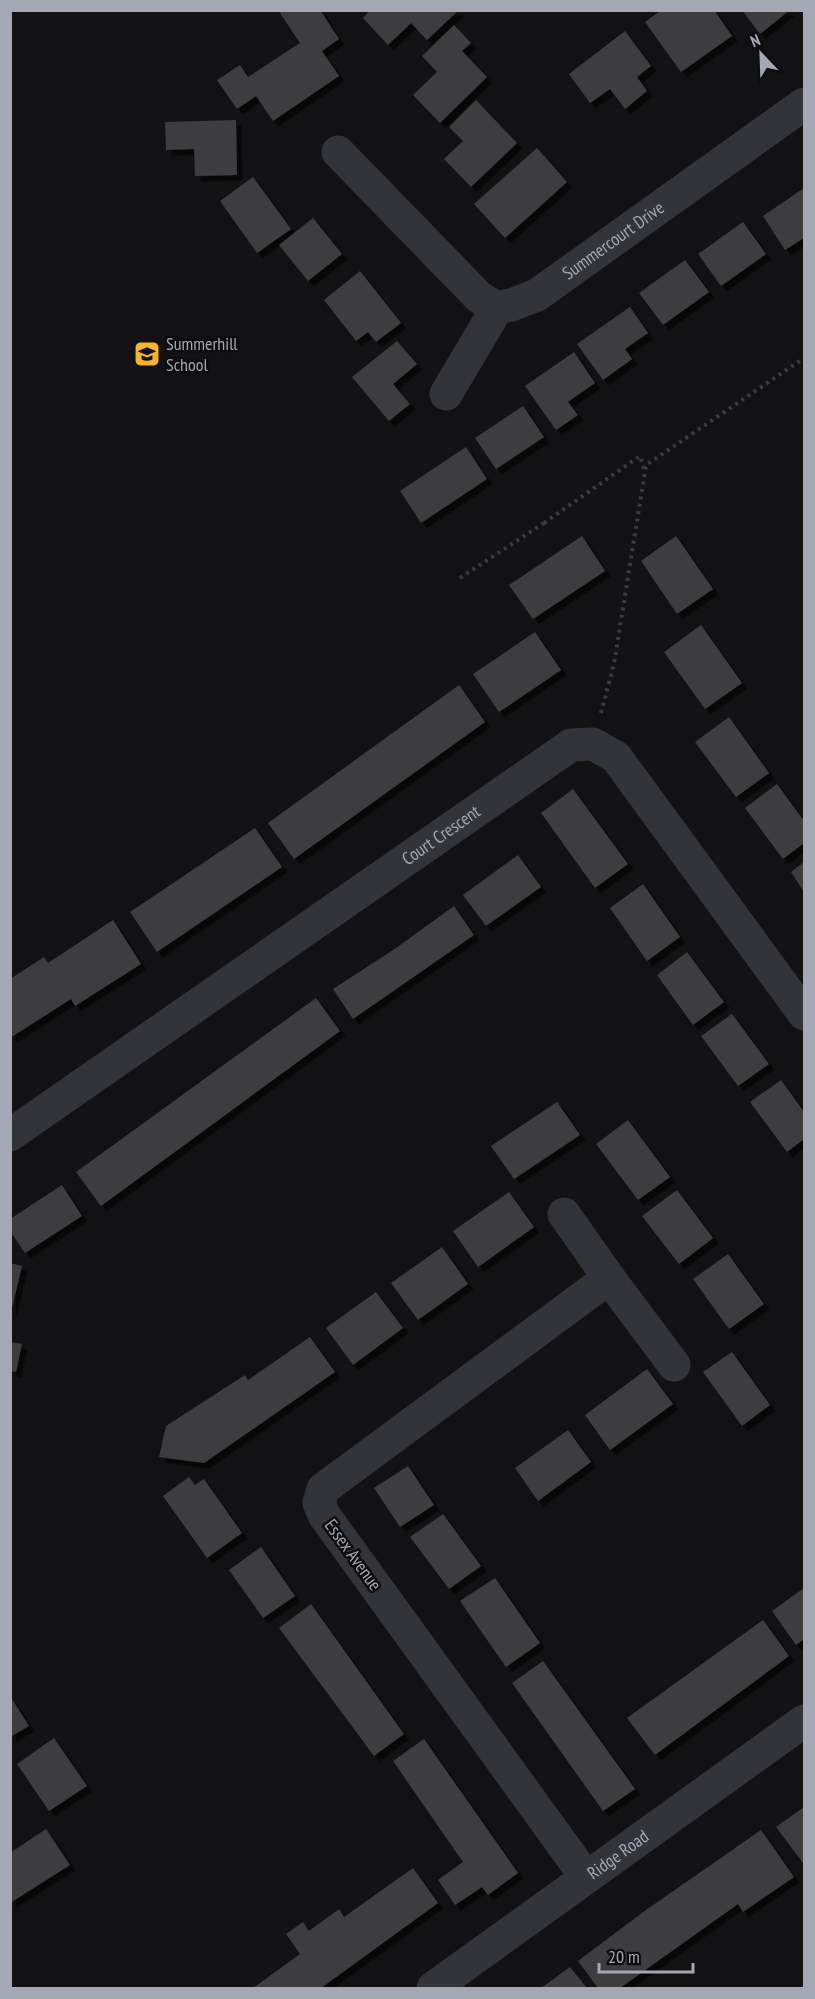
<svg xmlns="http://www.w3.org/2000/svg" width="815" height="1999" font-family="'PT Sans Narrow',sans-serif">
	<defs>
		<filter id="shadow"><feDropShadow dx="5.5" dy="5.5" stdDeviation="0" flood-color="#0009"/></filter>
	</defs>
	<rect width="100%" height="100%" fill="#121214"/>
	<g fill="#3c3d41" filter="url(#shadow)">
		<path d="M283,10h37l19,29 -17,12 17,25 -66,45 -17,-25 -19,13 -20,-29 23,-15 8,12 52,-34 -20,-30z"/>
		<path d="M370,10h89l-32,30 -16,-17 -23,22 -25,-27z"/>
		<path d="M661,10h53l18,26 -51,36 -36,-50z"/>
		<path d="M742,10h48l-30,24z"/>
		<path d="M454,25l17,18 -9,8 25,26 -47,46 -27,-28 24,-23 -15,-16z"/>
		<path d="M625,31l26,35 -14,11 10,14 -22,18 -15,-20 -20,14 -21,-29z"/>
		<path d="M476,100l41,43 -46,44 -27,-28 19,-18 -14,-14z"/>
		<path d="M236,120l1,55 -42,1 -1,-27 -28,1 -1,-28z"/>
		<path d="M537,148l30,34 -62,56 -31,-34z"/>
		<path d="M253,177l38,52 -34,24 -37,-52z"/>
		<path d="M804,188v50l-19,12 -22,-34z"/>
		<path d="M313,218l29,36 -34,27 -29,-36z"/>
		<path d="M743,222l23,32 -45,32 -23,-32z"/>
		<path d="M685,260l24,32 -46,33 -24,-32z"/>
		<path d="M360,271l41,52 -25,19 -8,-10 -12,9 -32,-41z"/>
		<path d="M630,307l18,26 -23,16 7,10 -29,21 -26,-36z"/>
		<path d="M397,341l20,23 -24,20 17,20 -21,17 -37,-44z"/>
		<path d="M574,352l21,31 -27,19 10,13 -22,15 -31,-44z"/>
		<path d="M523,406l21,31 -48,32 -21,-31z"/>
		<path d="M466,447l21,32 -66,44 -21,-32z"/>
		<path d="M582,536l23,35 -72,48 -24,-34z"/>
		<path d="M676,536l37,53 -36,25 -36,-53z"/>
		<path d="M701,625l41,58 -37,26 -41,-57z"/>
		<path d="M535,632l26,38 -62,42 -26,-38z"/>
		<path d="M459,685l26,37 -191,137 -26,-36z"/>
		<path d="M729,717l40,56 -33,24 -41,-55z"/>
		<path d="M777,784l27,37v22l-21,16 -38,-51z"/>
		<path d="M573,789l55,75 -33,24 -54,-75z"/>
		<path d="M255,828l27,39 -125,85 -27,-40z"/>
		<path d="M518,855l23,32 -55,39 -23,-31z"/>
		<path d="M804,862v30l-13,-20z"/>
		<path d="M643,884l37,53 -33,24 -37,-53z"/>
		<path d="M454,906l20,29 -121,84 -20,-30 63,-41z"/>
		<path d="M113,920l28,44 -66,42 -4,-7 -61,39v-59l34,-22 4,6z"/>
		<path d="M687,952l37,50 -31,23 -36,-50z"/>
		<path d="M316,998l24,33 -239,175 -25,-34z"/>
		<path d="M732,1014l37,50 -31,22 -37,-50z"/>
		<path d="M781,1080l23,32v27l-17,13 -37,-50z"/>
		<path d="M557,1102l23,33 -66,44 -23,-33z"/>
		<path d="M628,1120l42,57 -32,23 -42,-56z"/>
		<path d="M62,1185l20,31 -57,37 -15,-22v-12z"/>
		<path d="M677,1190l36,48 -34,26 -37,-48z"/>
		<path d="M509,1192l25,35 -56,40 -25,-36z"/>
		<path d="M442,1247l26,37 -50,36 -27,-37z"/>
		<path d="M728,1254l36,50 -35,25 -36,-50z"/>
		<path d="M10,1263l12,3 -11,46 -1,-1z"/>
		<path d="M376,1292l27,36 -50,37 -27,-37z"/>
		<path d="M310,1337l25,35 -131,91 -45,-6 7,-31 79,-51 3,5z"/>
		<path d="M10,1342l12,2 -6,28 -6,-1z"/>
		<path d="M732,1352l38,53 -28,21 -39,-54z"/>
		<path d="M647,1369l26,35 -63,46 -25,-35z"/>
		<path d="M568,1430l23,32 -53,39 -23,-33z"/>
		<path d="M408,1466l26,39 -34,22 -26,-39z"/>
		<path d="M189,1477l6,8 9,-6 38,54 -35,25 -44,-62z"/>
		<path d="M443,1514l38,52 -32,23 -39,-52z"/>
		<path d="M261,1547l34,49 -32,22 -34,-48z"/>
		<path d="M495,1578l45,65 -34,24 -46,-66z"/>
		<path d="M804,1588v51l-8,6 -24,-34z"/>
		<path d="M311,1604l93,130 -30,22 -95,-128z"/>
		<path d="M763,1620l26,36 -134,99 -28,-37z"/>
		<path d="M543,1661l92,128 -32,22 -91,-128z"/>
		<path d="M10,1696l19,30 -19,11z"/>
		<path d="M54,1738l33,48 -38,25 -32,-47z"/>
		<path d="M424,1739l94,134 -30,22 -6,-8 -27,18 -17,-25 25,-18 -70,-101z"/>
		<path d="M804,1807v55l-1,1 -27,-36z"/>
		<path d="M46,1829l24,36 -60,38v-50z"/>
		<path d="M761,1830l33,47 -51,35 -5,-8 -118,84h-22l-20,-27 68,-51z"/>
		<path d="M413,1868l25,35 -117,85h-68l47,-34 -14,-20 17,-12 6,9 30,-22 5,8z"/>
		<path d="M570,1967l17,21h-46z"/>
	</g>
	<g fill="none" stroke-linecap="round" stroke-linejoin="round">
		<g stroke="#393b40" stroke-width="4" stroke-dasharray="3 4.5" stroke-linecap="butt">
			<path d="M544,523l96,-67 5,16"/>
			<path d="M460,578l84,-55 -2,-4"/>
			<path d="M601,713l13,-49 32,-199 158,-107"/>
		</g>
		<g stroke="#333439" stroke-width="33">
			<path d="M338,152l141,145 18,11"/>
			<path id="s1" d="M446,394l51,-86 14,-3 26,-10 267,-191"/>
			<path id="s2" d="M10,1135l561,-390 22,-1 23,13 188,257"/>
			<path d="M564,1214l45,64 65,87"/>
			<path d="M586,1877l-262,-362 -5,-12 4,-14 286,-211"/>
			<path id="s3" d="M433,1988l371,-267"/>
		</g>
	</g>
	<defs>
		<g id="school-square" transform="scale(1.35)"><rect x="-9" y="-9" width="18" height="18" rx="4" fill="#f3b52b" stroke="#0d0d0f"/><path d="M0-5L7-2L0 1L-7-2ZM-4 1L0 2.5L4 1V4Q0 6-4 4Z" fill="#111"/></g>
	</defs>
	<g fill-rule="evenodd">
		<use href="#school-square" x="147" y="354"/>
	</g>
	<g text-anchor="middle" stroke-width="5" stroke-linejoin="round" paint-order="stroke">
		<g font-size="18" fill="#a3a8b4" stroke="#0d0d0f">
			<text dy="6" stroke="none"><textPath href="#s1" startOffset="236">Summercourt Drive</textPath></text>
			<text dy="6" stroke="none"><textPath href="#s2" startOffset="525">Court Crescent</textPath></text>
			<text transform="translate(353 1555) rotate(54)" y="6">Essex Avenue</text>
			<text dy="6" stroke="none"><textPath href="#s3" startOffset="228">Ridge Road</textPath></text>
		</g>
		<g font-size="18" fill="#a3a8b4" stroke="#0d0d0f" text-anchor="start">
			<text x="166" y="350">Summerhill<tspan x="166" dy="21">School</tspan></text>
		</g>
	</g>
	<rect width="815" height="1999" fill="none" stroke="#a3a8b4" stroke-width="24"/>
	<g transform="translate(761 54) rotate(337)" stroke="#0d0d0f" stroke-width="4.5" paint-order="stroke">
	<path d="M0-4.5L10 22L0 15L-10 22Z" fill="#a3a8b4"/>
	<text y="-9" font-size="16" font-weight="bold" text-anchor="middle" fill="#a3a8b4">N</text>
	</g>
	<path d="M599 1963v9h94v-9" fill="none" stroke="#a3a8b4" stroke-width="3"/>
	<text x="608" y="1963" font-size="18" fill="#a3a8b4" stroke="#0d0d0f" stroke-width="4.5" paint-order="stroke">20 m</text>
</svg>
